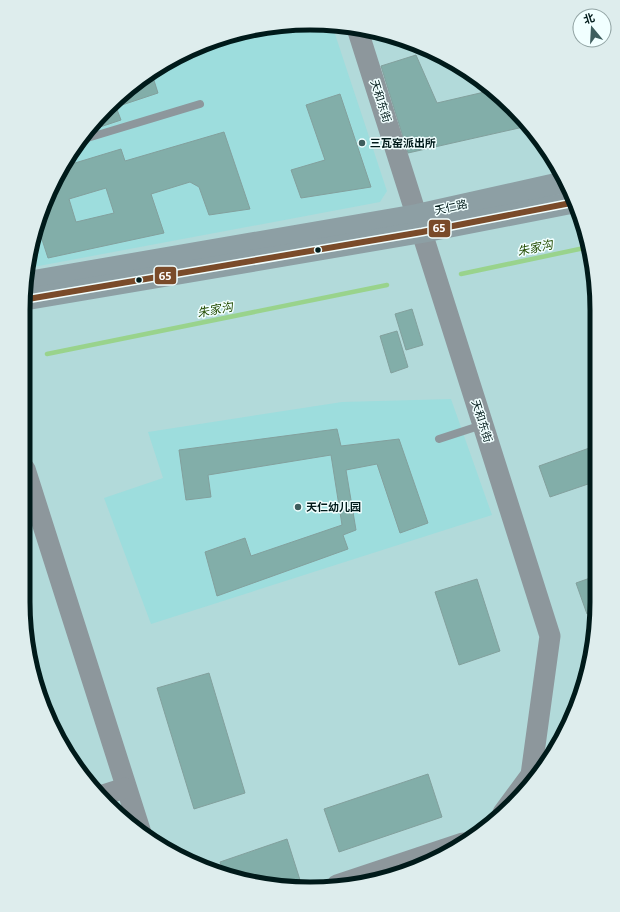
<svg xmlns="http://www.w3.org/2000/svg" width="620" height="912" font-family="Bitter,'Noto Sans SC',serif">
	<rect width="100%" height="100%" fill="#b2dada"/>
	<g fill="#9ddddd">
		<path d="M310,23l22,2 55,166 -7,11 -352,66v-14l25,-71 54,-76 43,-35 50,-27 54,-16z"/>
		<path d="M451,399l41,116 -341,109 -47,-126 59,-20 -15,-46 194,-30z"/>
	</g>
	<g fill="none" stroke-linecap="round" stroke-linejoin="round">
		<g stroke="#99d38c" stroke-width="4.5">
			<path d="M461,274l128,-27"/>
			<path d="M47,354l340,-69"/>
		</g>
	</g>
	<g fill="#82aea9" stroke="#82a09d" fill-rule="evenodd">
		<path d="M416,55l21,48 56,-13 20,17 15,19 -120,27 -27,-87z"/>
		<path d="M151,71l7,22 -42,14 5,13 -30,10 16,-23z"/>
		<path d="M340,94l31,93 -70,11 -10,-28 34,-10 -19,-55z"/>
		<path d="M224,132l26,77 -41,6 -10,-28 -9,-5 -39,12 13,39 -116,25 -10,-31 15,-44 12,-17 56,-17 4,12zM106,188l8,25 -38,9 -7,-23z"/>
		<path d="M412,309l11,36 -17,5 -11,-36z"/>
		<path d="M397,331l11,36 -17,6 -11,-37z"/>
		<path d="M337,429l4,17 58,-7 29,84 -28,10 -23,-69 -31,6 10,60 -13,5 5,14 -131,47 -12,-44 40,-14 6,18 91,-31 -11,-70 -123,20 3,22 -25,3 -7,-50z"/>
		<path d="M595,446l-1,36 -44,15 -11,-31z"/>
		<path d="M593,577l-1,36 -5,1 -11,-31z"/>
		<path d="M477,579l23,72 -41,14 -24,-73z"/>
		<path d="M209,673l36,120 -51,16 -37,-121z"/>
		<path d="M428,774l14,43 -103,35 -15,-43z"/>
		<path d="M287,839l13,41 -19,6 -57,-13 -4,-11z"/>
	</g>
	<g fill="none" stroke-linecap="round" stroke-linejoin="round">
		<g stroke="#8d979c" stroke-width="8">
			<path d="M84,139l116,-35"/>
			<path d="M439,439l43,-14"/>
		</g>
		<g stroke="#8d979c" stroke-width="21">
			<path d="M357,28l193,608 -19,139 -28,38"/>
			<path d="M25,469l116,364"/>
			<path d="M103,795l22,-7"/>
			<path d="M337,885l126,-42"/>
		</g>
		<g stroke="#8d9fa4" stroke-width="22">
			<path d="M28,282l389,-67 148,-33"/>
			<path d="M28,299l394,-67 154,-30"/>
		</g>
		<g stroke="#f1ffff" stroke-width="9">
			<path id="bus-1" d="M28,299l394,-67 154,-30"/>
		</g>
		<use href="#bus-1" stroke="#7a4b2a" stroke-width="6"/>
	</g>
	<g fill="#3e5d5d" stroke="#f1ffff" stroke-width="1.5">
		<circle cx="362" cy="143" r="4"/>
		<circle cx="298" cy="507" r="4"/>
	</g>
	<g fill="#001a1a" stroke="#f1ffff" stroke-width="1.5">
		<circle cx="318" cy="250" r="3.5"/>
		<circle cx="139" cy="280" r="3.5"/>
	</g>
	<g text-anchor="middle" stroke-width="3" stroke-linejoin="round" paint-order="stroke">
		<g font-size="11" fill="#001a1a" stroke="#f1ffff">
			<text transform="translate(381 101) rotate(72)" y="4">天和东街</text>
			<text transform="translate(451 207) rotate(-13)" y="4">天仁路</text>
			<text transform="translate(482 421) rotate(72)" y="4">天和东街</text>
		</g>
		<g font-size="11" font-weight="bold" fill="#001a1a" stroke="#f1ffff" text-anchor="start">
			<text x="370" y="147">三瓦窑派出所</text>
			<text x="306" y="511">天仁幼儿园</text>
		</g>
		<g font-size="12" font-style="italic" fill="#224b01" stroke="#f1ffff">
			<text transform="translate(535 248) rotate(-12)" y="4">朱家沟</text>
			<text transform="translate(215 310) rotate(-11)" y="4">朱家沟</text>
		</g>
	</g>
	<path d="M0 0H620V912H0ZM310 30H310A280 280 0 0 1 590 310V602A280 280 0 0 1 310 882H310A280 280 0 0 1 30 602V310A280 280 0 0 1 310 30Z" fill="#deeded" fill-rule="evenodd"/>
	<path fill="none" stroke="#001a1a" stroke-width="5" d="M310 30H310A280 280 0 0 1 590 310V602A280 280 0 0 1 310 882H310A280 280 0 0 1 30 602V310A280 280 0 0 1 310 30Z"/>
	<g stroke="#f1ffff" stroke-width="1.5">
		<rect x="428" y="219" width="23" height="19" rx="4" fill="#7a4b2a"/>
		<rect x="154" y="266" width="23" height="19" rx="4" fill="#7a4b2a"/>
	</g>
	<g font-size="11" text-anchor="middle" font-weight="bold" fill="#fff">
		<text x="439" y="232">65</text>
		<text x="165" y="280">65</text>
	</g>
	<g transform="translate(592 28) rotate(342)"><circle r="19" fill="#f1ffff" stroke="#91a3a3"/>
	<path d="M0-3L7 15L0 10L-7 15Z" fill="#3e5d5d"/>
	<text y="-6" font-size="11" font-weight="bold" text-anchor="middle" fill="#001a1a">北</text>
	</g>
</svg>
